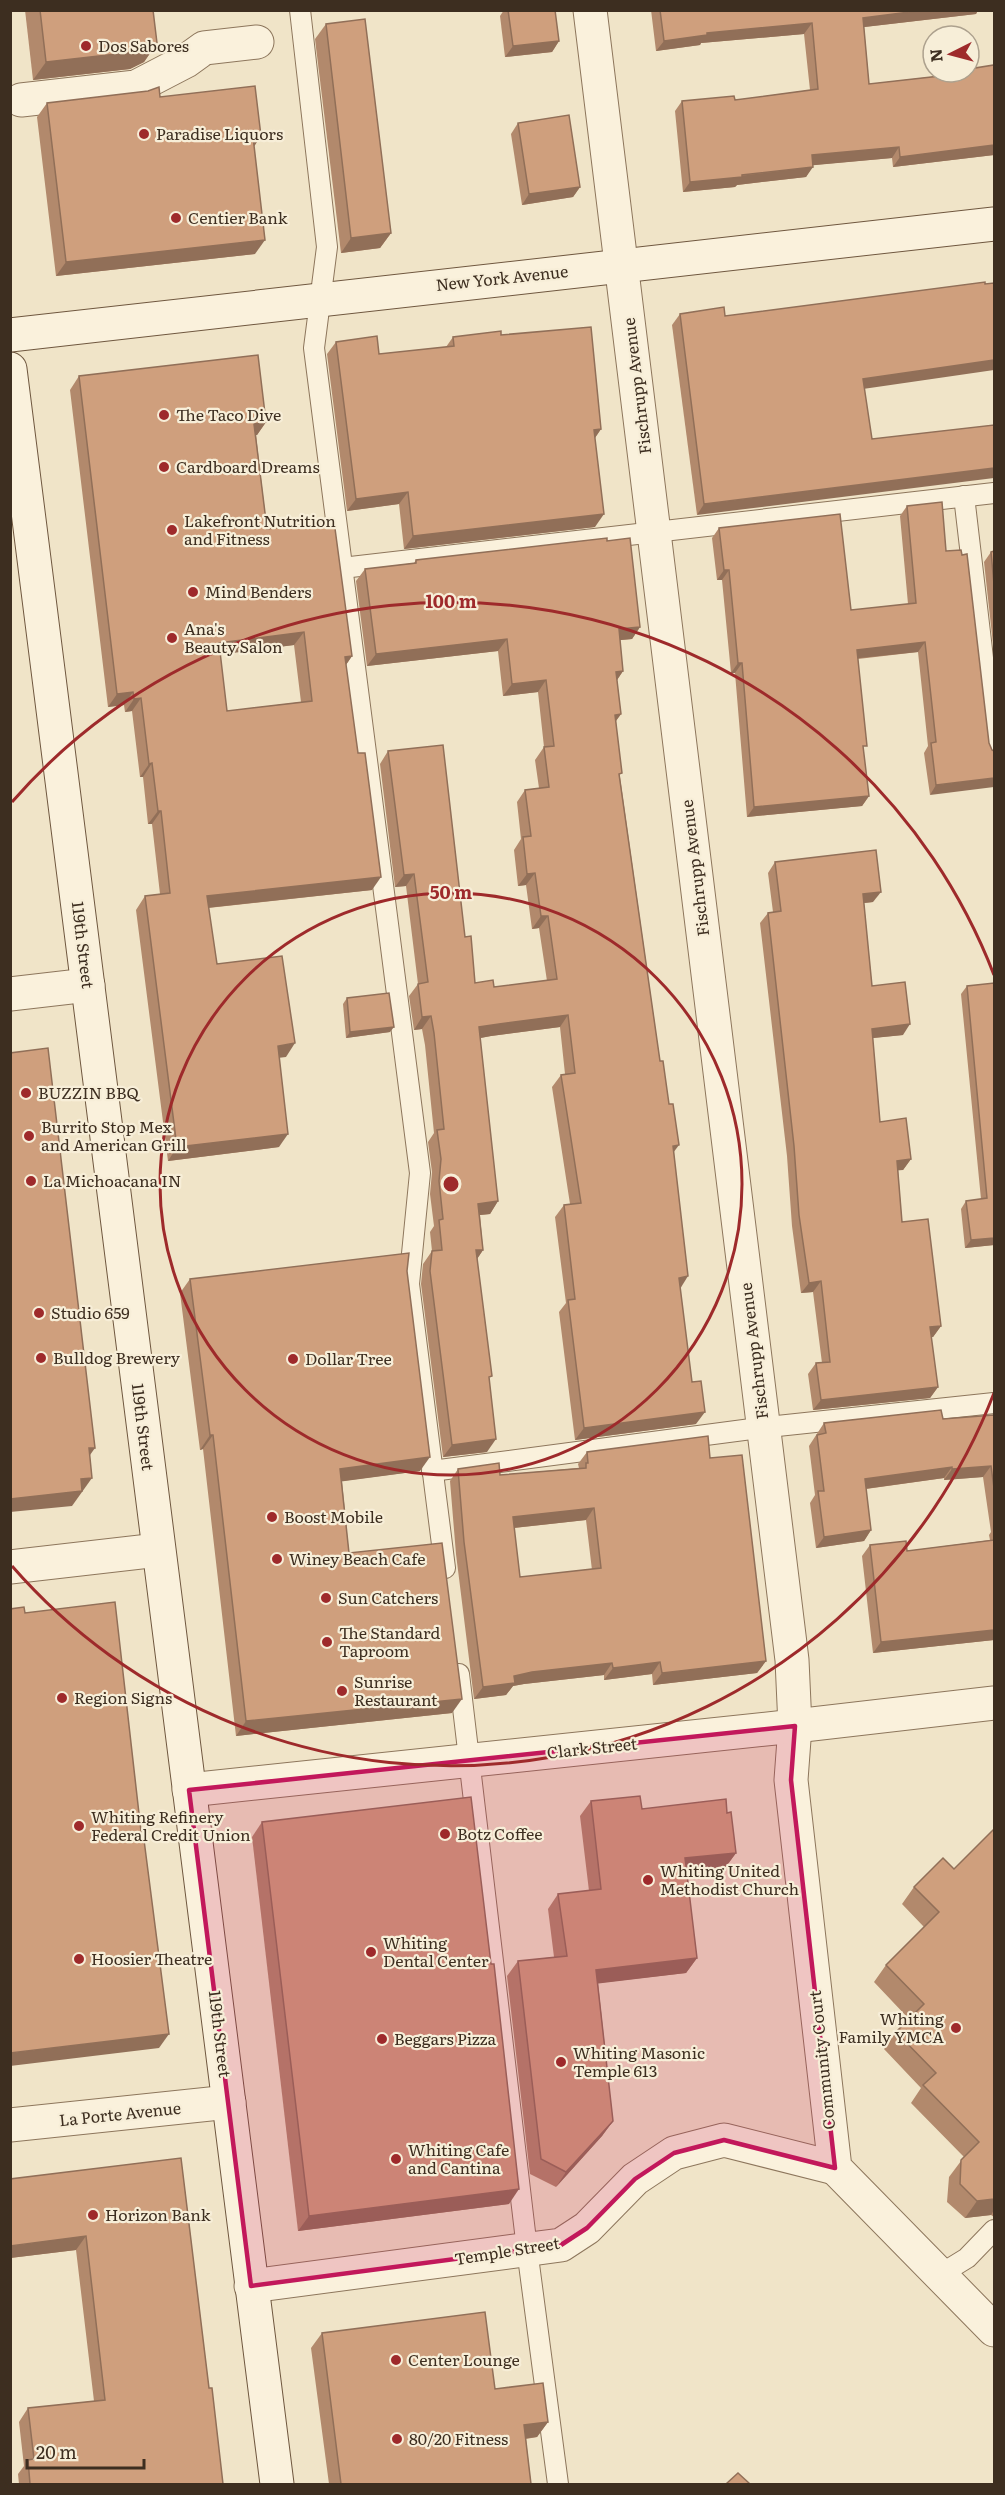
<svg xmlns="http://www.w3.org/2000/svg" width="1005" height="2495" font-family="Literata,serif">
	<rect width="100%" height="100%" fill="#f0e4c8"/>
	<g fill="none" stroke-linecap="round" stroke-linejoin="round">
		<g stroke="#8d765c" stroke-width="22">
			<g id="lane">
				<path d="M300,10l27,237 -13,101 106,825 -11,111 36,284"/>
				<path d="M964,496l30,256"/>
				<path d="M342,568l652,-75"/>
				<path d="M432,1471l327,-43 235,-25"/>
				<path d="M459,1674l68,575 31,235"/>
				<path d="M941,2274l26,-16 27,-28"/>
			</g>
		</g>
		<g stroke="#8d765c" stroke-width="35">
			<g id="street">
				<path d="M590,10l202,1650 3,66 -4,54 44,388 159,162"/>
				<path d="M21,100l115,-13 50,-26 18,-13 53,-6"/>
				<path d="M10,994l78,-9"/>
				<path d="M10,1567l148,-17"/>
				<path d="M189,1790l606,-64 199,-23"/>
				<path d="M10,2125l219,-23"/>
				<path d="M251,2286l310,-41 26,-17 48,-49 39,-26 50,-13 111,28"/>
			</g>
		</g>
		<g stroke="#6f573f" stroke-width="35">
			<g id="secondary">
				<path d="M10,335l984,-111"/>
				<path d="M10,369l267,2115"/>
			</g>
		</g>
		<use href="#lane" stroke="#faf1dc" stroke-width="20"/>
		<use href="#street" stroke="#faf1dc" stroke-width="33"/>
		<use href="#secondary" stroke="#faf1dc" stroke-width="33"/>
	</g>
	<g fill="#b2896c" fill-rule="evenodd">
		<path d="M25,10h128l4,33 -13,19 -14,7 -97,11z"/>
		<path d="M504,10h51l4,31 -7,11 -47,5 -5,-41z"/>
		<path d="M651,10h327l-2,4 -112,13 5,57 86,-10 2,-2h12l25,-7v90l-101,12 -1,-9 -79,7 -7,12 -69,8 -2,2 -52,5 -8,-81 7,-10 53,-1 75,-10 -6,-56 -103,9 -1,2 -44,6z"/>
		<path d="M326,24l65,209 -11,15 -39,5 -26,-214z"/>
		<path d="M160,97l101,39 -7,10 1,108 -199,22 -19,-159 10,-14z"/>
		<path d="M518,123l62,64 -7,10 -51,8 -11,-71z"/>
		<path d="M680,314l45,2 140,73 -168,126 -25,-190z"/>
		<path d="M501,335l100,94 -6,9v89l-191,22 -5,-45 -52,7 -20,-157 9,-12 43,12 67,-7 7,-10z"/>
		<path d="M79,376l187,46 -9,13h-1l11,94 85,127 -6,9 26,225 -164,18 9,56 69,93h-7v90l-111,14 -32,-251 9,-14 15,-2 -8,-70h-4l-5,-47h-3l-8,-66 -7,1 -1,-7 -16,2 -38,-317zM294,645l7,57 -74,9 -7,-57z"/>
		<path d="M907,506l39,45 43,192 -59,52 -6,-42 4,-7 -10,-94 -60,7 5,93 6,44 -7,10 -115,11 -12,-144h-4l-9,-93h-5l-5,-42 7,-10 132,82 57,-6 -8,-88z"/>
		<path d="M607,541l33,86 -8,12 -12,1 3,31 -6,9 4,34 -5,7 4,56 40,284 14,91 6,136 16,136 -121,16 -16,-128 7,-9 -11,-86 9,-12 6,-1 -18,-117 9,-12 4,-1 -5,-47 -69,9 -11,2 18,163 -8,13 -10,1 3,35 -6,9 12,122 -2,71 -44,5 -22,-173 2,-20 9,-13 -2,-19 4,-6 -4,-32 2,-22 -4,-30 6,-9 -9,-88 -3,-16 -8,1 -5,-34 9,-12 -12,-98 -11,1 -15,-123 8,-13 77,186 10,46 19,4 53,-6 -8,-53 -7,1 -6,-44 -8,1 -4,-36 7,-11 -4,-37 8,-12 14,-2 -4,-28 9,-13 -6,-55 -35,4 -5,-45 -131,15 -11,-85 9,-12 49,-6 2,-3z"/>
		<path d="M994,551v102l-10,-91 7,-10z"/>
		<path d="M775,862l98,40 -9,1 8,83 31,49 -31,3 8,84 31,37 -8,11h-5l4,52 39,104 -8,11h-2l7,50 -8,11 -117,12 -5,-36 8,-11h6l-9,-71 -12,1 -9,-67 -5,-70 -27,-233 8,-10 5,-1 -5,-39z"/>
		<path d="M967,986l27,259 -29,3 -4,-39 5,-8 15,-2 -20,-205z"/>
		<path d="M347,998l43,34 -44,6 -3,-34z"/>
		<path d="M407,1271l13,200 -78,10 7,72 103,160 -216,23 -33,-287 -3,1 -20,-157 10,-14z"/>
		<path d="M994,1415v225l-121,13 -11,-97 8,-11 37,6 83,-11 -1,-5 2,-3 -8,-55 -39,3v-2l-78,11 5,41 -7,11 -48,7 -6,-45 5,-8 -6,-49 15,-23 119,-4z"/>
		<path d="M587,1452l123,6 56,203 -9,12 -104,12 -1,-11 -48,6v-5l-80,9 -11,2 -7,9 -32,4 -18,-145 -6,-73 8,-12 42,6 79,-7 -1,-4zM586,1520l6,50 -72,7 -6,-49z"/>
		<path d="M591,1801l51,8 85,4 9,40 -11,15 -39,4 11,86 -11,15 -88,10 15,138 -11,15 -46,51 -26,-13 -23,-198 11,-15 36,-4 -6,-48 10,-15 31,-3 -9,-75z"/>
		<path d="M262,1822l229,142 18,240 -211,27 -46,-394z"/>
		<path d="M994,1829v388l-3,-2 -26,3 -18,-16 2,-25 15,-20 -53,-54 10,-15 -37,-39 12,-17 13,-13 -35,-37 12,-17 38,-38 -22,-23 12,-17 40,-18z"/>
		<path d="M181,2158l28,230 14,96h-204l-1,-10 6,-8 -5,-44 9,-14 66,-7 -18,-151 -66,8z"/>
		<path d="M322,2333l173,56 53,33 -11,15 -11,2 5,45h-202l-18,-136z"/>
	</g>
	<g fill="#916f58">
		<path d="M925,10h53l-2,4 -120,14 7,-10z"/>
		<path d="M812,23l-8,11 -103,9 -1,2 -44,6 8,-10 43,-8z"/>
		<path d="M559,41l-7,11 -47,5 8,-11z"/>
		<path d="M157,43l-13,19 -14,7 -97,11 13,-18z"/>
		<path d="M261,136l-10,15 2,-14z"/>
		<path d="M994,145v10l-101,12 7,-10z"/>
		<path d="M899,147l-7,11 -87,8 7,-11z"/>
		<path d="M813,167l-7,10 -69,8 -2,2 -52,5 7,-10z"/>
		<path d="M580,187l-7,10 -51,8 7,-11z"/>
		<path d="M391,233l-11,15 -39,5 10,-15z"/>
		<path d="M265,240l-10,14 -199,22 10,-14z"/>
		<path d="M994,360v10l-138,20 7,-11z"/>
		<path d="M266,422l-9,13 -12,2 9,-13z"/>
		<path d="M601,429l-9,13 2,-12z"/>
		<path d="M994,468v10l-297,37 7,-11z"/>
		<path d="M408,492l-9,12 -52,7 9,-12z"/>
		<path d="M604,514l-9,13 -191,22 9,-13z"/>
		<path d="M724,570h5l-7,10h-5z"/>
		<path d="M640,627l-8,12 -22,2 9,-12z"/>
		<path d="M304,632l-10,13 -85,11 10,-13z"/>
		<path d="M507,639l-9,12 -131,15 9,-12z"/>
		<path d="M925,642l-7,10 -68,7 7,-9z"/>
		<path d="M352,656l-9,13 2,-12z"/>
		<path d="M738,663h4l-7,10h-4z"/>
		<path d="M623,671l-8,12 1,-11z"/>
		<path d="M546,680l-8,12 -35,4 9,-12z"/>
		<path d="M133,692l-9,13 -16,2 9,-13z"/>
		<path d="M141,698l-9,13 -7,1 9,-13z"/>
		<path d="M621,714l-9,12 3,-11z"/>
		<path d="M152,763l-9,14h-3l9,-13z"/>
		<path d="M994,778v9l-64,8 6,-10z"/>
		<path d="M869,796l-7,10 -115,11 7,-10z"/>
		<path d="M158,811h3l-9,13h-4z"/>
		<path d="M535,873l-9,12 -8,1 9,-12z"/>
		<path d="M414,874l-8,12 -11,1 9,-12z"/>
		<path d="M381,877l-9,13 -175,19 10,-13z"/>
		<path d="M881,892l-8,10 -18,2 8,-10z"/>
		<path d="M541,916h7l-9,12 -7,1z"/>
		<path d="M568,1015l-8,12 -69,9 -21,4 9,-13 20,-3z"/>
		<path d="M431,1016l-9,13 -8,1 8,-13z"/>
		<path d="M910,1024l-7,11 -39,4 8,-10z"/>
		<path d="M394,1027l-4,5 -44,6 4,-6z"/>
		<path d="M295,1043l-9,14 -17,2 9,-13z"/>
		<path d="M288,1134l-9,13 -111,14 9,-14z"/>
		<path d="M679,1145l-9,12 3,-11z"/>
		<path d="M911,1159l-8,11 -13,1 7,-10z"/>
		<path d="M498,1201l-8,13 -20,2 8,-12z"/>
		<path d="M994,1238v7l-29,3 6,-8z"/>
		<path d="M476,1250h7l-8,12z"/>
		<path d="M688,1276l-8,13 -1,-11z"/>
		<path d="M821,1281l-8,11 -12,1 8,-10z"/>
		<path d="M941,1326l-8,11 -11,1 8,-11z"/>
		<path d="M938,1387l-8,11 -117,12 8,-10z"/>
		<path d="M705,1412l-9,12 -121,16 9,-12z"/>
		<path d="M210,1435h3l-10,14 -3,1z"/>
		<path d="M496,1439l-9,13 -44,5 9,-12z"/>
		<path d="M89,1448h6l-10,14z"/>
		<path d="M430,1457l-10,14 -90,12 10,-14z"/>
		<path d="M991,1466l-8,11 -39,3 8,-11z"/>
		<path d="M952,1467l-8,11 -87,12 8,-11z"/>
		<path d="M92,1478l-20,28 -62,6v-13l71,-20z"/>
		<path d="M594,1508l-8,12 -82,9 9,-12z"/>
		<path d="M871,1530l-7,11 -48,7 8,-11z"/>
		<path d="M994,1630v10l-121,13 8,-11z"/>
		<path d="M766,1661l-9,12 -104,12 9,-12z"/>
		<path d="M660,1662l-8,12 -48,6 9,-12z"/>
		<path d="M612,1663l-8,12 -80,9 -11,2 -7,9 -32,4 9,-12 31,-11 18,-4z"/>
		<path d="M462,1699l-10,14 -216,23 10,-15z"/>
		<path d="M736,1853l-11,15 -51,6 11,-16z"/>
		<path d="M697,1958l-11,15 -100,12 10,-15z"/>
		<path d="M169,2034l-10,14 -149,18v-13z"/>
		<path d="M613,2121l-11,15 -46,51 10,-15z"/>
		<path d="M519,2189l-10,15 -211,27 11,-15z"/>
		<path d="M994,2199v11l-3,5 -26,3 12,-17z"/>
		<path d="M86,2236l-10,14 -66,8v-12z"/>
		<path d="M548,2422l-11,15 -24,3 11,-15z"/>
	</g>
	<g fill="#cf9f7d" stroke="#916f58" stroke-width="1.5" fill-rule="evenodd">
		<path d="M40,10h113l4,33 -14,8 -97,11z"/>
		<path d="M508,10h47l4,31 -46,5z"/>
		<path d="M660,10h265l-62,8 6,66 89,-10v-2h11v-3l25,-4v80l-94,12 -1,-10 -87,8 1,12 -71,8v2l-52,5 -8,-81 52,-5 1,4 83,-11 -6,-66 -105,10v2l-43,6z"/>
		<path d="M365,19l26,214 -40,5 -25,-214z"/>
		<path d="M255,86l6,50 -8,1 12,103 -199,22 -19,-159 101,-12 11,-4 1,10z"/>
		<path d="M569,115l11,72 -51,7 -11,-71z"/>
		<path d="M985,282v2l9,-1v77l-131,19 9,60 122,-14v43l-290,36 -24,-190 44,-7 1,9z"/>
		<path d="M591,327l10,102 -7,1 10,84 -191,22 -5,-44 -52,7 -20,-157 41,-6 2,18 75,-8 -1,-9 48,-6v4z"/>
		<path d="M258,355l8,67 -12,2 13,105 67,-8 18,135 -7,1 13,96h7l16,124 -174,19 10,68 65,-8 13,87 -17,3 10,88 -111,13 -32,-251 25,-3 -9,-82h-3l-6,-48 -3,1 -8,-66 -7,1 -1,-7 -16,2 -38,-318zM304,632l8,69 -85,10 -8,-68z"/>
		<path d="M942,502l4,49 15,-1 1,5 5,-1 22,189 3,7 2,1v27l-58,7 -5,-42 5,-1 -11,-100 -68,8 10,96h-4l6,50 -115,11 -12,-144h-4l-9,-93h-5l-5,-42 121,-14 11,96 65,-7 -9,-97z"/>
		<path d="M607,538v3l23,-3 10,89 -21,2 4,42 -7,1 5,42 -6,1 7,58 -3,1 41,287h3l6,43h4l6,41 -6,1 15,130 -9,2 13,104 9,-1 4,31 -121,16 -16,-128 7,-1 -11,-94 17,-2 -20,-128 14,-2 -7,-58 -69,9 -20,3 19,174 -20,3 5,46h-7l16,126 -3,1 7,62 -44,6 -22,-174 2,-20 10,-1 -3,-30 4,-1 -4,-38 2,-22 -4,-29 7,-1 -10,-96 -3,-17 -9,1 -4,-33 10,-2 -14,-108 -10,1 -16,-124 55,-6 22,192 6,-1 4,47 18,-3 1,7 63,-8 -9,-63h-7l-6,-43 -8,1 -4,-37 8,-1 -6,-46 24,-3 -5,-40 10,-1 -8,-66 -34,4 -5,-45 -131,15 -11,-85 51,-6v-3z"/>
		<path d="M994,551v33l-3,-32z"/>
		<path d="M876,850l5,42 -18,2 9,92 33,-4 5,42 -38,5 8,93 26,-4 5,41 -14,2 5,61 26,-3 13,107 -11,1 8,60 -117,13 -5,-37 14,-1 -9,-81 -12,2 -10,-68 -5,-69 -26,-233 13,-2 -6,-49z"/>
		<path d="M994,983v255l-23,2 -5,-39 21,-3 -20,-212z"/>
		<path d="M389,993l5,34 -44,5 -3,-34z"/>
		<path d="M48,1048l47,400h-6l3,30 -11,1 1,12 -72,8v-446z"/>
		<path d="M409,1253l-2,18 23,186 -90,12 9,84 93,-10 20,156 -216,22 -33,-286h-3l-20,-156z"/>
		<path d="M941,1410l2,9 51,-4v73l-3,-22 -39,3v-2l-87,12 6,51 -47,7 -6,-46h6l-7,-56 9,-2 -2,-10z"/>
		<path d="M708,1436l2,22 32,-3 24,206 -104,12 -2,-11 -47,6 -1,-5 -80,9 -18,4 1,7 -32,4 -19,-145 -6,-73 41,-6 1,12 86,-7v-5h2l-1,-11zM594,1508l7,60 -81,9 -7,-60z"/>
		<path d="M994,1540v90l-113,12 -11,-97 36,-4 1,10z"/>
		<path d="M115,1602l27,238h2l25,194 -159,19v-444l14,-2 1,6z"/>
		<path d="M640,1796l2,13 84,-10 1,14 4,-1 5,41 -51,5 12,100 -101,12 17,151 -47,51 -25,-13 -23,-198 49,-5 -9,-62 43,-5 -10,-88z"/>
		<path d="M471,1797l20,167h3l25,225 -210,27 -47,-394z"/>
		<path d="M994,1829v370l-17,2 -17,-17 1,-24 18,-18 -56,-57 13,-12 -40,-41 28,-28 -38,-39 53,-53 -25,-25 29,-29 11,11z"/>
		<path d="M181,2158l28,230h3l11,96h-193l-2,-24 6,-1 -6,-51 77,-8 -19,-164 -76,10v-67z"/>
		<path d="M485,2312l10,77 48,-6 5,39 -24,3 7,59h-190l-19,-151z"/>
		<path d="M738,2473l12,11h-24z"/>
	</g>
	<path fill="#c2185b" fill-opacity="0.2" stroke="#c2185b" stroke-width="4.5" stroke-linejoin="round" d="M795,1726l-4,54 44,388 -111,-28 -50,13 -39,26 -48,49 -26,17 -310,41 -62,-496z"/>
	<g fill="none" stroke="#9e2a2b" stroke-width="3">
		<circle cx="451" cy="1184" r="291"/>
		<path d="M994 1393A582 582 0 0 1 12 1566M12 802A582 582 0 0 1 994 975"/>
	</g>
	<g fill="#9e2a2b" stroke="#f7eed8" stroke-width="2">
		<circle cx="86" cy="46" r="6"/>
		<circle cx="144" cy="134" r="6"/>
		<circle cx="176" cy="218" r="6"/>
		<circle cx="164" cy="415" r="6"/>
		<circle cx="164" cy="467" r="6"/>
		<circle cx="172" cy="530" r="6"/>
		<circle cx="193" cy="592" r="6"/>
		<circle cx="172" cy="638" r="6"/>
		<circle cx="26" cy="1093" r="6"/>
		<circle cx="29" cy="1136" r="6"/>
		<circle cx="31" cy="1181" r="6"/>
		<circle cx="39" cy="1313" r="6"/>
		<circle cx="41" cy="1358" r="6"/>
		<circle cx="293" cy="1359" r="6"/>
		<circle cx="272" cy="1517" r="6"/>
		<circle cx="277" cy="1559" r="6"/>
		<circle cx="326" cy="1598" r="6"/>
		<circle cx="327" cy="1642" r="6"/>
		<circle cx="342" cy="1691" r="6"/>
		<circle cx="62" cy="1698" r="6"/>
		<circle cx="79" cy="1826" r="6"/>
		<circle cx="445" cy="1834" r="6"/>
		<circle cx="648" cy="1880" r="6"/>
		<circle cx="371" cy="1952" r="6"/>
		<circle cx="79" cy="1959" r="6"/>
		<circle cx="956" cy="2028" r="6"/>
		<circle cx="382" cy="2039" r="6"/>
		<circle cx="561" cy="2062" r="6"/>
		<circle cx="396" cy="2159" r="6"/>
		<circle cx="93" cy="2215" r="6"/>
		<circle cx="396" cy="2360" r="6"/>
		<circle cx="397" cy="2439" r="6"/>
	</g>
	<g text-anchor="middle" stroke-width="4.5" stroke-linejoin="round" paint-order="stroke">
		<g font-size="16" fill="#3d2e20" stroke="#f7eed8" text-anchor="start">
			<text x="98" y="52">Dos Sabores</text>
			<text x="156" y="140">Paradise Liquors</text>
			<text x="188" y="224">Centier Bank</text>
			<text x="176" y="421">The Taco Dive</text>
			<text x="176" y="473">Cardboard Dreams</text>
			<text x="184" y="527">Lakefront Nutrition<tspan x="184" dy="18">and Fitness</tspan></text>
			<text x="205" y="598">Mind Benders</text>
			<text x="184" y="635">Ana's<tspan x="184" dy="18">Beauty Salon</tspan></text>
			<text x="38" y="1099">BUZZIN BBQ</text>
			<text x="41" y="1133">Burrito Stop Mex<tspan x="41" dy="18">and American Grill</tspan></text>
			<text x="43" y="1187">La Michoacana IN</text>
			<text x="51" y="1319">Studio 659</text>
			<text x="53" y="1364">Bulldog Brewery</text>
			<text x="305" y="1365">Dollar Tree</text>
			<text x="284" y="1523">Boost Mobile</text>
			<text x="289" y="1565">Winey Beach Cafe</text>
			<text x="338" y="1604">Sun Catchers</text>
			<text x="339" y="1639">The Standard<tspan x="339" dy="18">Taproom</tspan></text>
			<text x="354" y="1688">Sunrise<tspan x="354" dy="18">Restaurant</tspan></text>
			<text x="74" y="1704">Region Signs</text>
			<text x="91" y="1823">Whiting Refinery<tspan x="91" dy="18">Federal Credit Union</tspan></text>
			<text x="457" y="1840">Botz Coffee</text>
			<text x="660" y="1877">Whiting United<tspan x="660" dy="18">Methodist Church</tspan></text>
			<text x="383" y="1949">Whiting<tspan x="383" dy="18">Dental Center</tspan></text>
			<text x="91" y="1965">Hoosier Theatre</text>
			<text x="944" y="2025" text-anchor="end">Whiting<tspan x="944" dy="18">Family YMCA</tspan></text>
			<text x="394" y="2045">Beggars Pizza</text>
			<text x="573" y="2059">Whiting Masonic<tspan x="573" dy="18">Temple 613</tspan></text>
			<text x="408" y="2156">Whiting Cafe<tspan x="408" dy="18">and Cantina</tspan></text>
			<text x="105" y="2221">Horizon Bank</text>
			<text x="408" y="2366">Center Lounge</text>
			<text x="409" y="2445">80/20 Fitness</text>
		</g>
		<g font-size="16" fill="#3d2e20" stroke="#f7eed8">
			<text transform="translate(502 278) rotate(-6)" y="6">New York Avenue</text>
			<text transform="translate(637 386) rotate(-97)" y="6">Fischrupp Avenue</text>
			<text transform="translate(695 868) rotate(-97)" y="6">Fischrupp Avenue</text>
			<text transform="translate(83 945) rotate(83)" y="6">119th Street</text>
			<text transform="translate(754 1351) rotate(-97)" y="6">Fischrupp Avenue</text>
			<text transform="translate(143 1427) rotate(83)" y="6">119th Street</text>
			<text transform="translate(592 1748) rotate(-6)" y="6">Clark Street</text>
			<text transform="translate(220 2034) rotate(83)" y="6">119th Street</text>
			<text transform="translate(822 2060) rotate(-96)" y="6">Community Court</text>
			<text transform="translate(120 2114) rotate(-6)" y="6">La Porte Avenue</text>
			<text transform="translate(507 2251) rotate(-9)" y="6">Temple Street</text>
		</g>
	</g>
	<circle cx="451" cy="1184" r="9" fill="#9e2a2b" stroke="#f7eed8" stroke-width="3"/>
	<g font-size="18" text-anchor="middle" font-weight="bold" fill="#9e2a2b" stroke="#f7eed8" stroke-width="4.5" stroke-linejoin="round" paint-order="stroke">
		<text x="451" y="608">100 m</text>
		<text x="451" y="899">50 m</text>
	</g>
	<rect width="1005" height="2495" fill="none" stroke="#3d2e20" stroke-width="24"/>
	<g transform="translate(951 54) rotate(264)"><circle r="28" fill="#f7eed8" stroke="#ada18e" stroke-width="1.5"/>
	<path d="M0-4.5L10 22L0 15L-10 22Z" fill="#9e2a2b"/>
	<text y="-9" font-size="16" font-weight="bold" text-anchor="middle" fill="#3d2e20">N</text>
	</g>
	<path d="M27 2459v9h117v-9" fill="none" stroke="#3d2e20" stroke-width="3"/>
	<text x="36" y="2459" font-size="18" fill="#3d2e20" stroke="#f7eed8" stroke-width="4.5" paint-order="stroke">20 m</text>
</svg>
